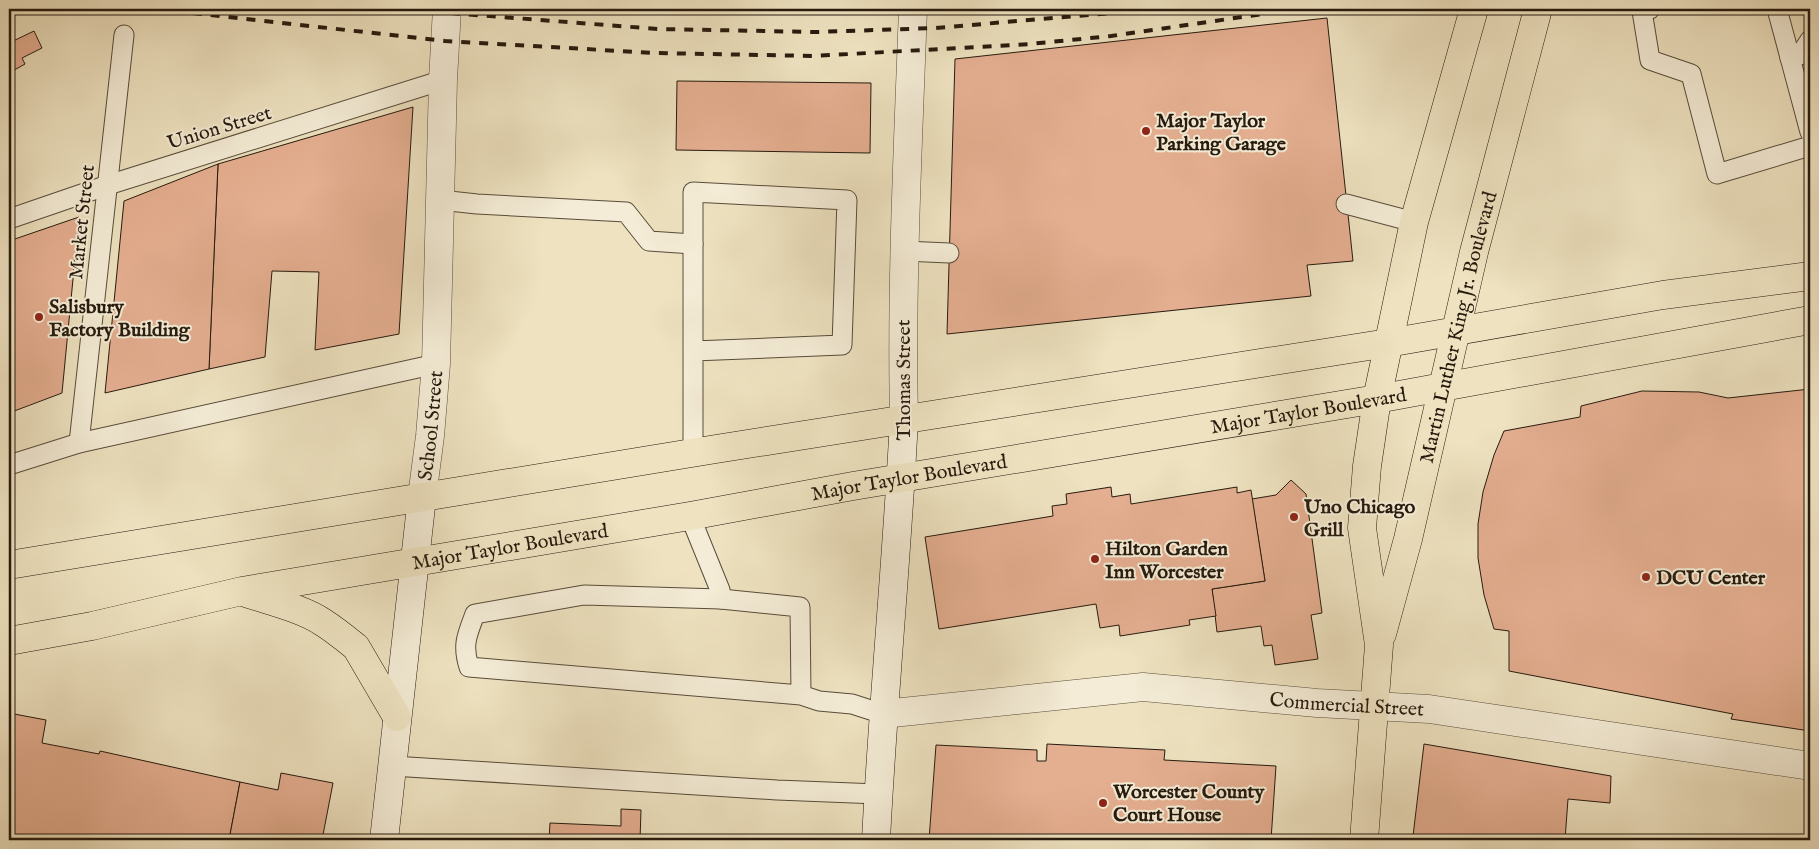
<svg xmlns="http://www.w3.org/2000/svg" width="1819" height="849" font-family="'IM FELL English',serif">
	<rect width="100%" height="100%" fill="#eee2c0"/>
	<filter id="stains"><feTurbulence type="fractalNoise" baseFrequency=".004" numOctaves="4"/><feColorMatrix values="0 0 0 0 .2 0 0 0 0 .09 0 0 0 0 .02 0 0 0 .5 -.17"/></filter>
	<radialGradient id="worn" r=".72"><stop offset=".6" stop-color="#630" stop-opacity="0"/><stop offset="1" stop-color="#630" stop-opacity=".3"/></radialGradient>
	<g fill="#e4ae90" stroke="#261a0e">
		<path d="M1327,18l26,243 -46,4 4,31 -364,38 8,-275z"/>
		<path d="M34,31l8,17 -20,10 3,6 -16,9v-30z"/>
		<path d="M677,81l194,2 -1,70 -194,-3z"/>
		<path d="M413,107l-14,227 -84,16 4,-78 -47,-1 -7,86 -56,12 9,-205z"/>
		<path d="M218,164l-9,205 -104,24 19,-192z"/>
		<path d="M79,217l-17,176 -53,20v-172z"/>
		<path d="M1810,389v342l-79,-12 2,-5 -224,-43v-40l-15,-2 -10,-34 -6,-37v-34l5,-32 11,-37 10,-24 76,-14 1,-11 61,-15 57,1 29,6z"/>
		<path d="M1291,480l15,14 16,119 -11,2 7,44 -43,6 -3,-20 -8,1 -3,-20 -44,6 -5,-43 53,-8 -13,-82 24,-4z"/>
		<path d="M1111,487l1,10 18,-3 1,10 106,-17v6l14,-3 14,91 -53,8 4,27 -27,4 1,5 -70,11 -1,-11 -19,3 -4,-24 -157,25 -14,-92 128,-21 -1,-10 15,-2 -1,-10z"/>
		<path d="M9,713l37,7 -4,23 57,11 1,-3 140,31 -11,58h-220z"/>
		<path d="M1047,744l118,6 -1,10 112,6 -5,74h-342l7,-95 101,5v11h9z"/>
		<path d="M1424,744l187,32 -1,27 -42,-4 -3,41h-120v-3l-32,-1z"/>
		<path d="M281,773l52,10 -11,57h-93l11,-58 38,8z"/>
		<path d="M621,809l20,1 -1,30h-91l1,-17 71,3z"/>
	</g>
	<g fill="none" stroke-linecap="round" stroke-linejoin="round">
		<g stroke="#584c3a" stroke-width="21">
			<g id="service">
				<path d="M1650,9l-8,2 8,49 41,14 26,100 93,-28"/>
				<path d="M1777,9l33,123"/>
				<path d="M1790,58l10,-3 10,-15"/>
				<path d="M440,200l37,4 149,8 23,29 44,3"/>
				<path d="M1346,204l68,18"/>
				<path d="M9,219l99,-34 335,-105"/>
				<path d="M904,251l45,2"/>
				<path d="M79,443l45,-408"/>
				<path d="M693,453v-261l154,8 -5,145 -149,6"/>
				<path d="M9,465l70,-22 357,-79"/>
				<path d="M690,516l30,74 1,9"/>
				<path d="M801,695l-1,-88 -79,-8 -137,-4 -109,19c-8,21 -13,31 -6,53l332,28 18,6 33,3 31,10"/>
				<path d="M392,766l385,24 101,4"/>
			</g>
		</g>
		<g stroke="#584c3a" stroke-width="29">
			<g id="minor">
				<path id="s1" d="M883,714l260,-27 174,16 112,6 381,57"/>
			</g>
		</g>
		<g stroke="#584c3a" stroke-width="29">
			<g id="tertiary">
				<path d="M904,419c-3,-137 4,-274 9,-410"/>
				<path id="s2" d="M422,497l8,-61 6,-72 7,-284 4,-71"/>
			</g>
		</g>
		<g stroke="#261a0e" stroke-width="29">
			<g id="secondary">
				<path d="M384,840l38,-343"/>
				<path d="M876,840c7,-140 21,-281 28,-421"/>
			</g>
		</g>
		<g stroke="#261a0e" stroke-width="29">
			<g id="primary">
				<path d="M9,565l707,-116 672,-106 275,-48 147,-19"/>
				<path d="M246,593c24,8 58,16 78,30 11,7 22,16 32,24l41,70"/>
				<path id="s3" d="M1382,634l26,-95 66,-287 64,-243"/>
				<path id="s4" d="M9,641l83,-15 150,-35 448,-75 163,-30 524,-87 433,-79"/>
				<path d="M1364,840l15,-195 -17,-117 5,-62 10,-67 37,-177 60,-213"/>
			</g>
		</g>
		<use href="#service" stroke="#f4ecd6" stroke-width="19"/>
		<use href="#minor" stroke="#f4ecd6" stroke-width="28"/>
		<use href="#tertiary" stroke="#f4ecd6" stroke-width="28"/>
		<use href="#secondary" stroke="#f4ecd6" stroke-width="28"/>
		<use href="#primary" stroke="#eee2c0" stroke-width="28"/>
		<g stroke="#261a0e" stroke-width="4" stroke-dasharray="9 9" stroke-linecap="butt">
			<path d="M157,9l288,32 210,12 159,3 216,-12 81,-8 186,-27"/>
			<path d="M397,9l261,20 158,3 120,-4 175,-15 31,-4"/>
		</g>
	</g>
	<g fill="#8f2418" stroke="#f4ecd6" stroke-width="2">
		<circle cx="1146" cy="131" r="5"/>
		<circle cx="39" cy="317" r="5"/>
		<circle cx="1294" cy="517" r="5"/>
		<circle cx="1095" cy="559" r="5"/>
		<circle cx="1646" cy="577" r="5"/>
		<circle cx="1103" cy="803" r="5"/>
	</g>
	<g text-anchor="middle" stroke-width="4" stroke-linejoin="round" paint-order="stroke">
		<g font-size="20" font-weight="bold" fill="#261a0e" stroke="#f4ecd6" text-anchor="start">
			<text x="1156" y="127">Major Taylor<tspan x="1156" dy="23">Parking Garage</tspan></text>
			<text x="49" y="313">Salisbury<tspan x="49" dy="23">Factory Building</tspan></text>
			<text x="1304" y="513">Uno Chicago<tspan x="1304" dy="23">Grill</tspan></text>
			<text x="1105" y="555">Hilton Garden<tspan x="1105" dy="23">Inn Worcester</tspan></text>
			<text x="1656" y="584">DCU Center</text>
			<text x="1113" y="798">Worcester County<tspan x="1113" dy="23">Court House</tspan></text>
		</g>
		<g font-size="20" fill="#261a0e" stroke="#f4ecd6">
			<text transform="translate(219 127) rotate(-17)" y="7">Union Street</text>
			<text transform="translate(81 222) rotate(-84)" y="7">Market Street</text>
			<text dy="7" stroke="none"><textPath href="#s3" startOffset="316">Martin Luther King Jr. Boulevard</textPath></text>
			<text transform="translate(903 380) rotate(-90)" y="7">Thomas Street</text>
			<text dy="7" stroke="none"><textPath href="#s4" startOffset="1320">Major Taylor Boulevard</textPath></text>
			<text dy="7" stroke="none"><textPath href="#s2" startOffset="72">School Street</textPath></text>
			<text dy="7" stroke="none"><textPath href="#s4" startOffset="915">Major Taylor Boulevard</textPath></text>
			<text dy="7" stroke="none"><textPath href="#s4" startOffset="510">Major Taylor Boulevard</textPath></text>
			<text dy="7" stroke="none"><textPath href="#s1" startOffset="466">Commercial Street</textPath></text>
		</g>
	</g>
	<rect width="1819" height="849" fill="none" stroke="#eee2c0" stroke-width="30"/>
	<rect x="10" y="10" width="1799" height="829" fill="none" stroke="#261a0e" stroke-width="2.5"/>
	<rect x="15" y="15" width="1789" height="819" fill="none" stroke="#261a0e"/>
	<rect width="100%" height="100%" filter="url(#stains)"/>
	<rect width="100%" height="100%" fill="url(#worn)"/>
</svg>
